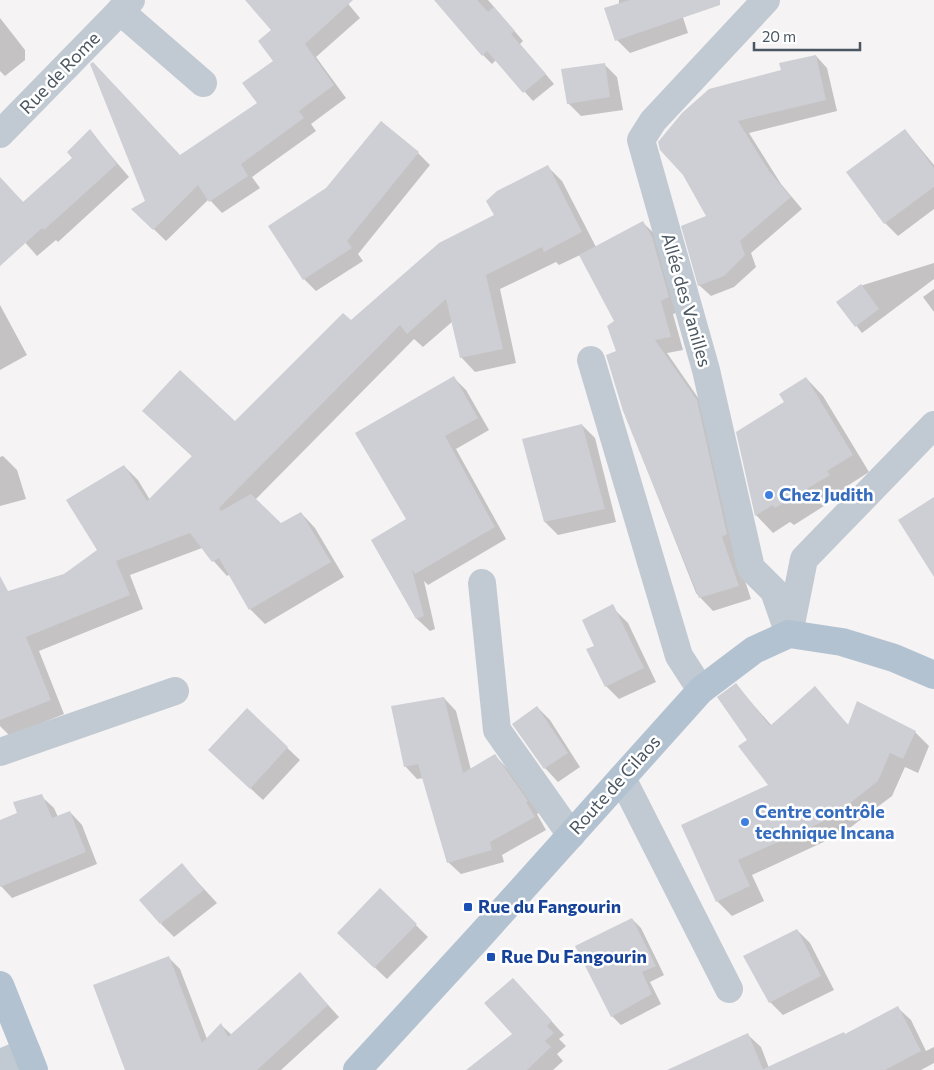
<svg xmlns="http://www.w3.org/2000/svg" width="934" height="1070" font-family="Commissioner,sans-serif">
	<rect width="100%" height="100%" fill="#f5f3f3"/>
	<g fill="#0003">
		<path d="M247,0h98l15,18 -44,39 30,41 -35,26 5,7 -64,46 8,11 -38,25 -13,-14 -43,42 -33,-32 13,-8 34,-45 78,-53 16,-42 -1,-31z"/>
		<path d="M436,0h52l35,41 -3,3 34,40 -21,17 -37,-41 -4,4 -9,-9z"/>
		<path d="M619,0h55l5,5 9,28 -58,20 -13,-13z"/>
		<path d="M0,18l25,32v10l-20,16 -5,-5z"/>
		<path d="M816,56l11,12 10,43 -88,22 32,51 21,25 -51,44 5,14 -22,20 -23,9 -12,-11 9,-69 -24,-42 99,-103z"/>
		<path d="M604,64l13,13 6,33 -42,6 -13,-13z"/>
		<path d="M905,130l29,35v44l-36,27 -13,-13z"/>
		<path d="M90,131l39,46 -71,65 -2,-2 -19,16 -37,-42v-36l24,25 50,-45z"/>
		<path d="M418,153l12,12 -72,89 5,7 -47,30 -12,-12z"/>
		<path d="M548,167l14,14 34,66 46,-25 14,13 26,76 -9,3 10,36 -16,3 43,62 25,135 16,49 -38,12 -17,-18 -72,-182 -8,-90 -36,-66 -21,10 -3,-3 -56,27 16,74 -41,9 -14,-15 -8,-36 -30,26 -9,-8 -159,161 26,24 20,-11 14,15 29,49 -79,47 -15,-15 -20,-35 -3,2 -25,-28 -72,27 13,34 -104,42 25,63 -54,22 -10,-10v-131l64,-20 35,-24 25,-85 14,14 12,20 43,-43 -35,-32 77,-2 115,-101 146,-106z"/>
		<path d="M934,263v16l-72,54 -24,-31 22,-16z"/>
		<path d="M934,289v23l-11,-15z"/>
		<path d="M0,305l27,50 -27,15z"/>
		<path d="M454,378l12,12 23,40 -33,19 50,90 -78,46 -4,-4 11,48 -5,2 -13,-12 -45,-78 36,-21z"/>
		<path d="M806,378l17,18 46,76 -25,16 2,4 -52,33 -4,-3 -17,11 -17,-18 -18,-82 47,-31z"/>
		<path d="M582,425l13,13 21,84 -58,13 -13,-13 -21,-82z"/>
		<path d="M3,456l14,14 9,29 -26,7v-49z"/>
		<path d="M615,610l13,13 28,59 -37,17 -13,-13 -10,-40z"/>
		<path d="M736,685l36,41 43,-38 34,38 66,6 14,14 -11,27 -13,-6 -13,29 -49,37 -91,42 12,26 -32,15 -15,-15 52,-115 -21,-46z"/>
		<path d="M444,698l12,13 15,59 24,-14 12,12 32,45 -2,1 9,16 -44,25 2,7 -43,12 -13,-12 -24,-84 -7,1 -12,-13z"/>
		<path d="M537,707l13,13 30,47 -22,15 -13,-14z"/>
		<path d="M247,710l53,50 -37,40 -41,-38z"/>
		<path d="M41,796l13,12 4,9 12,-5 12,13 15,39 -85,34 -12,-13v-63l18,-8z"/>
		<path d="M182,865l35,38 -43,34 -13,-13z"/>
		<path d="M380,890l48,47 -41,42 -36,-34z"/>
		<path d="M632,919l9,9 23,47 -14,7 11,22 -40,21 -9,-9z"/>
		<path d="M797,930l13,13 24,47 -51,25 -13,-13z"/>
		<path d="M169,958l11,11 27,70 14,-14 11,10 68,-61 39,43 -58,53h-155z"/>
		<path d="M525,992l39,43 -5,4 7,7 -9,8 6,7 -10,9h-85l46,-35z"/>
		<path d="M898,1008l13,12 15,31 8,-4v16l-13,7h-206l33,-35 13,12 8,21 76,-33z"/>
	</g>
	<g fill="#cdcfd5">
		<path d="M245,0h108l-48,44 29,41 -35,26 5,7 -63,46 7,12 -39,26 -11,-17 -45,45 -22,-21 14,-8 -55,-137 3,-2 87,93 77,-52 -15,-20 31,-22 -15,-20 13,-11z"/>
		<path d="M434,0h43l11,12 6,-5 21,24 -4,3 35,40 -23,19 -36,-42 -5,5z"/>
		<path d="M630,0h90v5l-105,36 -11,-33z"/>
		<path d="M816,55l10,45 -88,21 31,50 22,26 -51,44 5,14 -21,21 -26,10 -17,-60 25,-10 -23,-41 -23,-25 -2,-8 24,-29 27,-24 72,-19 -2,-7z"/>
		<path d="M605,63l5,34 -43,7 -6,-35z"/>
		<path d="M381,121l38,31 -72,89 5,7 -49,32 -35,-54 58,-38z"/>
		<path d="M90,129l27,35 -73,66 -2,-2 -42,38v-89l23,25 49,-44 -5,-6z"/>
		<path d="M905,129l29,39v19l-50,37 -38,-52z"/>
		<path d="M548,165l34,67 -38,20 -2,-5 -56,28 17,74 -43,9 -14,-59 -39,35 -7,-9 -181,183 2,3 30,-17 30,29 20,-11 30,50 -82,48 -30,-52 -7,4 -22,-29 -74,28 14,34 -104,42 25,63 -51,20v-144l8,15 56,-17 33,-24 -31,-50 58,-35 23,36 45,-45 -50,-45 38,-41 55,51 108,-108 8,7 88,-77 55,-28 -8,-14 11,-10z"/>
		<path d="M643,221l9,16 17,60 -8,4 10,36 -16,3 42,60 30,134 -5,3 17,49 -40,12 -76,-187 -17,-56 10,-4 -9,-25 7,-5 -35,-66z"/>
		<path d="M861,284l18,25 -24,18 -19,-25z"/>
		<path d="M454,376l24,42 -33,18 50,91 -80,47 -3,-4 12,46 -8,3 -45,-79 35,-21 -51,-86z"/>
		<path d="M806,377l47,78 -26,16 3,4 -55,33 -2,-3 -18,11 -19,-84 48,-30 -5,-8z"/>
		<path d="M582,424l23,85 -61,13 -22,-83z"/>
		<path d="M934,497v80l-36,-57z"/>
		<path d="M613,604l31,64 -39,19 -19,-38 8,-3 -12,-26z"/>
		<path d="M736,683l34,43 45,-40 33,39 9,-24 59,30 -13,28 -13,-6 -12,28 -45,36 -95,43 12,26 -34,16 -35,-77 87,-40 -30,-39 9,-6 -30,-43z"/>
		<path d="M444,697l19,76 32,-19 33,47 -2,1 9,15 -45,25 2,8 -45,13 -29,-99 -14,3 -13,-61z"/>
		<path d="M537,706l31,47 -24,16 -32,-45z"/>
		<path d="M247,708l41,39 -38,42 -42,-39z"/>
		<path d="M42,794l10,24 18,-7 16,41 -86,35v-67l17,-7 -4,-11z"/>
		<path d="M182,863l22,27 -44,34 -21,-24z"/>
		<path d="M380,888l37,36 -43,44 -37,-35z"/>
		<path d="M632,918l24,48 -14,6 10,22 -41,23 -36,-71z"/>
		<path d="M797,929l24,47 -52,27 -26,-47z"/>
		<path d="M169,956l33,87 19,-20 7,14 72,-65 28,33 -71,65h-132l-32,-85z"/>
		<path d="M513,978l39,43 -5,5 7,7 -9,8 6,6 -24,23h-61l46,-36 -28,-31z"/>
		<path d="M898,1006l23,45 -36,19h-218l81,-37 15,36 81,-37 1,2z"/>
	</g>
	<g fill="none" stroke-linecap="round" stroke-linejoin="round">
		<g stroke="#c1cad2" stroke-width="28">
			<path d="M766,0l-113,121 -12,19 65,230 45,198 23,23 15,43"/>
			<path d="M120,11l83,72"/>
			<path d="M0,134l131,-134"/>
			<path d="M591,360l88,296 22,34"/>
			<path d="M482,583l15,147 74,105"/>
			<path d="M789,634l15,-75 130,-134"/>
			<path d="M0,752l175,-61"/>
			<path d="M622,778l107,211"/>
			<path d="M0,1063l27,-11"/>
		</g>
		<g stroke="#b3c2d1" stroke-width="28">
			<path d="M0,985l34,85"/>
			<path d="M357,1070l123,-134 221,-246 53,-40 35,-16 53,8 52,16 40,17"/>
		</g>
	</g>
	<g fill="#3f7fe0" stroke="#fff" stroke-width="2">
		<circle cx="769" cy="495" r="5"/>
		<circle cx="745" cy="822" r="5"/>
	</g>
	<g fill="#1a4fb4" stroke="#fff" stroke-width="2">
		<rect x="463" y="902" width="10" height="10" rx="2.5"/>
		<rect x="486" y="952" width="10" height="10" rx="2.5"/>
	</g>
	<g text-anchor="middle" stroke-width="5" stroke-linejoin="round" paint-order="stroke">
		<g font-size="18" fill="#4a5661" stroke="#fff">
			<text transform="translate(60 73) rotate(-46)" y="6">Rue de Rome</text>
			<text transform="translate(686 300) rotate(74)" y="6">Allée des Vanilles</text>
			<text transform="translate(615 785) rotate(-48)" y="6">Route de Cilaos</text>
		</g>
		<g font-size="18" font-weight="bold" fill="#366cbe" stroke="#fff" text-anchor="start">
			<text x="779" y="501">Chez Judith</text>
			<text x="755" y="818">Centre contrôle<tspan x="755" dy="21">technique Incana</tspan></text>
		</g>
		<g font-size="18" font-weight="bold" fill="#164399" stroke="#fff" text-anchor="start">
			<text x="478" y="913">Rue du Fangourin</text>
			<text x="501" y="963">Rue Du Fangourin</text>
		</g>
	</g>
	<path d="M754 42v8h106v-8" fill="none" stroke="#4a5661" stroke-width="2.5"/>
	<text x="762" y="42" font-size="15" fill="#4a5661" stroke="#ffffff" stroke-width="4" paint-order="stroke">20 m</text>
</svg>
